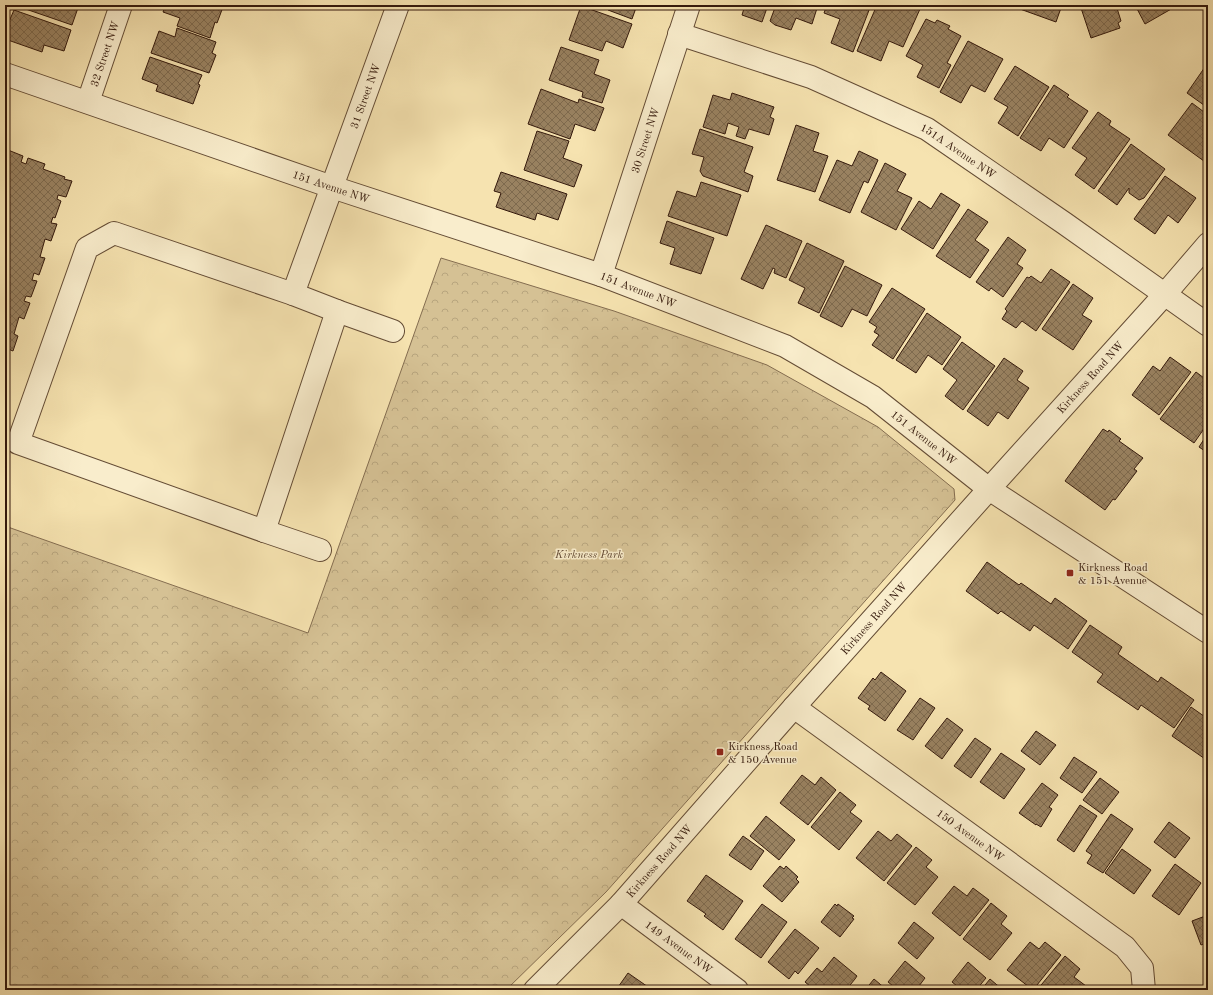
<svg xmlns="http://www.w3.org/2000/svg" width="1213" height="995" font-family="'Old Standard TT',serif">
	<defs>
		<pattern id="park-crowns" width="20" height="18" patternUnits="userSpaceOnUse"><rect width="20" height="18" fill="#d5c194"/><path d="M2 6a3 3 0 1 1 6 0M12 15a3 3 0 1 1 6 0" fill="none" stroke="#b7a57e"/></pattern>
		<pattern id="building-cross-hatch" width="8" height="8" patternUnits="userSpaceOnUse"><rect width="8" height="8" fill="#998261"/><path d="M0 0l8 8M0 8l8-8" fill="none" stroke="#7e6a4e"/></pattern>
	</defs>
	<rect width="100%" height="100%" fill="#f6e3b0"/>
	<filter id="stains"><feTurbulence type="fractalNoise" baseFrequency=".005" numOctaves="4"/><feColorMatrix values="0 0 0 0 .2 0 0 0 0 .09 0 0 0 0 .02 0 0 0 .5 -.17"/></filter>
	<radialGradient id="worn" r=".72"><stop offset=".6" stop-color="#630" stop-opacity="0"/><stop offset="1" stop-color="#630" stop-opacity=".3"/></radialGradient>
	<path fill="url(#park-crowns)" stroke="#846d50" d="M441,258l173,53 153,54 111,62 76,62 1,11 -349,392 -100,98h-501v-464l303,107z"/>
	<g fill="url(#building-cross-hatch)" stroke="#34190c">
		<path d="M14,5h65l-7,20z"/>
		<path d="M166,5h51l6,2 -6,16 -2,-1 -5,16 -33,-12 3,-8 -17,-6z"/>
		<path d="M606,5h31l-5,14 -24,-9 1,-4z"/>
		<path d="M745,5h23l-6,17 -20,-7z"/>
		<path d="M776,5h42l-6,19 -16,-6 -5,12 -16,-5 -5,-4z"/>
		<path d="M827,5h44l-18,47 -22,-9 9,-24 -16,-6z"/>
		<path d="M877,5h33l10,4 -17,38 -14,-6 -8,20 -24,-10z"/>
		<path d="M1021,5h41l-6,17 -36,-13z"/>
		<path d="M1080,5h36l5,16 -3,2 2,5 -29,10z"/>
		<path d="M1135,5h36l2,3 -28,16z"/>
		<path d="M581,6l51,18 -9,24 -17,-7 -4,10 -33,-11z"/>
		<path d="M14,10l57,20 -7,21 -20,-6 -2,7 -37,-13 5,-14 -2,-1z"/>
		<path d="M926,19l9,4 2,-3 13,6 -2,3 13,7 -14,27 4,2 -12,23 -22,-11 6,-12 -17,-9z"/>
		<path d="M177,28l39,14 -4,11 4,2 -7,18 -58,-20 8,-22 16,6z"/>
		<path d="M968,41l35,18 -18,33 -14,-7 -10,18 -21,-11z"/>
		<path d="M561,47l38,13 -5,14 16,6 -8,23 -20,-6 1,-5 -34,-12z"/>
		<path d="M150,57l52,18 -4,9 2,1 -7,19 -37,-13 2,-6 -16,-6z"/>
		<path d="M1207,64l1,1v43l-21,-15z"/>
		<path d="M1015,66l34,21 -31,49 -20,-13 10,-16 -14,-8z"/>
		<path d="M1054,85l15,10 -2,2 21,14 -24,37 -15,-10 -8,13 -21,-13z"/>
		<path d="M541,89l37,14 1,-4 25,9 -9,23 -20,-7 -5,15 -42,-15z"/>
		<path d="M732,93l42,14 -4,10 4,2 -5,16 -20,-6 -4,10 -9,-3 3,-9 -11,-4 -3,11 -22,-7 10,-32 17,5z"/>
		<path d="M1192,103l16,12v49l-40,-29z"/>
		<path d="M1098,112l13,9 -2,4 21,14 -36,50 -19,-14 12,-17 -15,-10z"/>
		<path d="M796,125l23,8 -6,18 15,5 -13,36 -38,-12z"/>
		<path d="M700,129l53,18 -9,25 9,4 -5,16 -45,-16 -3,-5 4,-14 -12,-3z"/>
		<path d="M537,131l32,10 -6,17 19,7 -8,22 -50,-17z"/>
		<path d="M1131,144l34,25 -21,29 -5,2 -10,-7v-5l-12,17 -19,-14z"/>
		<path d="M8,150l15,6 -2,6 5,2 2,-6 17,6 -2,5 22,8 -1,2 8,2 -6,16 -8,-2 -1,4 4,2 -6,17 -2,-1 -2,6 6,1 -6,17 -6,-2 -5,18 5,1 -6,17 -5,-2 -2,7 5,1 -6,16 -5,-1 -2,5 6,2 -6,16 -5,-2 -5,17 4,2 -5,15 -5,-2 -3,10v-201z"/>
		<path d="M859,151l19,9 -10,23 -4,-2 -14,32 -31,-13 18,-40 15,6z"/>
		<path d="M885,163l21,11 -9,17 15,7 -16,32 -35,-18z"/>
		<path d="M501,172l66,22 -9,26 -21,-7 -2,7 -39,-13 5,-14 -7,-2z"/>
		<path d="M1165,176l31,22 -18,25 -10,-8 -13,19 -21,-15z"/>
		<path d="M701,182l40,13 -14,41 -59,-20 9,-25 19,6z"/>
		<path d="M941,193l19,12 -27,44 -32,-20 18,-28 12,8z"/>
		<path d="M968,209l20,13 -13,18 14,10 -19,28 -34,-22z"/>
		<path d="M667,221l47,17 -13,36 -31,-10 5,-16 -15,-5z"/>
		<path d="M766,225l36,16 -16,37 -12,-5 1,-4 -2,-1 -10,21 -22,-10z"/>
		<path d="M1008,237l18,13 -9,14 6,4 -20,29 -12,-9 -2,3 -13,-9z"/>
		<path d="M807,243l37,18 -25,52 -21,-10 7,-15 -16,-8z"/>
		<path d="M845,266l37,19 -15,31 -15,-7 -10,18 -22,-11z"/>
		<path d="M1051,269l19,13 -34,49 -14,-10 -6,7 -14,-9 5,-8 -2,-2 22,-32 2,1 2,-2 10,7z"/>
		<path d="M1073,284l20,14 -11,17 10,6 -19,29 -31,-21z"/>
		<path d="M892,288l33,21 -32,50 -21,-14 7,-10 -5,-3 3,-5 -8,-5z"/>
		<path d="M927,313l34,24 -19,28 -14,-10 -12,18 -20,-13z"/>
		<path d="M962,342l33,24 -32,44 -18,-14 12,-16 -14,-11z"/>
		<path d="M1170,357l21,15 -32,43 -27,-20 21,-29 7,5z"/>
		<path d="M1004,358l19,13 -6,9 12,8 -21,31 -10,-7 -10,14 -21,-15z"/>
		<path d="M1196,372l12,9v13l-5,7 5,3v19l-14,20 -34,-24z"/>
		<path d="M1103,429l5,3 1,-2 12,9 -2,2 24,17 -9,11 3,2 -22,29 -2,-1 -8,11 -40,-29z"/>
		<path d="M1208,433v20l-9,-6z"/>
		<path d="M987,562l32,23 2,-2 30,21 4,-6 32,23 -19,28 -34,-24 -4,6 -29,-20 -3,3 -32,-23z"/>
		<path d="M1090,625l32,22 -4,7 40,28 3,-5 33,23 -20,28 -33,-23 -3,5 -41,-28 6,-8 -31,-22z"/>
		<path d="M881,672l25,19 -21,30 -17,-12 2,-3 -12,-8 15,-20 2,2z"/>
		<path d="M920,698l15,10 -22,32 -16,-10z"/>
		<path d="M1191,707l17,12v42l-36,-25z"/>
		<path d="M947,718l16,12 -21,29 -17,-13z"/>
		<path d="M1036,731l20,14 -16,20 -19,-14z"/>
		<path d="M975,738l16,11 -20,29 -17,-12z"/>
		<path d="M1001,753l24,16 -21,30 -24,-17z"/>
		<path d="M1074,757l23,15 -15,21 -22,-15z"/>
		<path d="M802,775l13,10 6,-8 15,13 -28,35 -28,-22z"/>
		<path d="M1100,778l19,14 -17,22 -19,-14z"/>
		<path d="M1042,783l16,12 -9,12 3,2 -11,18 -5,-3v1l-17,-12z"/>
		<path d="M840,792l16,13 -6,7 12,9 -23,29 -28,-23z"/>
		<path d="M1080,805l17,11 -23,36 -17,-12z"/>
		<path d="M1111,814l22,15 -30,44 -16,-10 5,-8 -6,-4z"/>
		<path d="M766,816l29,24 -16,20 -29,-24z"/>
		<path d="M1169,822l21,16 -15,20 -21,-16z"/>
		<path d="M878,831l13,10 6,-7 15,12 -28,35 -28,-23z"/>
		<path d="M743,836l21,15 -13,19 -22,-15z"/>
		<path d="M916,847l16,13 -6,7 12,10 -23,28 -28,-22z"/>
		<path d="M1122,849l29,21 -17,24 -29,-21z"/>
		<path d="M1175,864l26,19 -22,32 -27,-19z"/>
		<path d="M780,866l4,3 2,-3 12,11 -2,2 3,3 -17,20 -19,-16z"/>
		<path d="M706,875l37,26 -20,29 -19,-14 2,-2 -19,-13z"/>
		<path d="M954,886l13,10 6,-8 16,12 -29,36 -28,-23z"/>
		<path d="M991,903l16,13 -6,8 11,9 -22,27 -27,-21z"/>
		<path d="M762,904l25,18 -26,36 -26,-19z"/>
		<path d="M835,904l2,2 1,-2 16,12 -2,2 2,1 -14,18 -19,-15z"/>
		<path d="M1208,915v27l-7,3 -9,-24z"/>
		<path d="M914,922l20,16 -17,21 -19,-16z"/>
		<path d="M795,929l24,19 -21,26 -3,-3 -6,8 -21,-17z"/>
		<path d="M1030,942l9,7 6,-7 16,13 -28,35 -26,-20z"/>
		<path d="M1065,956l15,13 -6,8 12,9 -3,4h-46z"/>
		<path d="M834,957l23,19 -2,3 -9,11h-38l3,-3 -6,-5 12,-14 5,4z"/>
		<path d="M905,961l20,17 -9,12h-18l-10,-8z"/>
		<path d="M968,962l18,16 -10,12h-14l-10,-8z"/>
		<path d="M628,973l23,16 -1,1h-34z"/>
		<path d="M874,979l13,11h-22z"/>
		<path d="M990,979l13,11h-22z"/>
	</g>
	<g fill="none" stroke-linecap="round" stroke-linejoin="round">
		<g stroke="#644c35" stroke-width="24">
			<g id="minor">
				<path id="s1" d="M679,34l132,43 116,52 137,94 144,102"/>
				<path id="s2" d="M5,74l327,113 269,88 184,71 88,51 116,92 219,143"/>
				<path id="s3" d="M88,102l33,-97"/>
				<path id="s4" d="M601,275l88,-270"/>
				<path d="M293,294l44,17"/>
				<path id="s5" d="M393,331l-56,-20 -73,220 -246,-88 69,-195 27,-15 179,61 105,-289"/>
				<path d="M264,531l56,19"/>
				<path id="s6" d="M794,707l331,240 17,21 2,22"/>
				<path id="s7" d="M621,904l116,86"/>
				<path id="s8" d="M535,990l86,-86 173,-197 195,-218 176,-195 43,-50"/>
			</g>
		</g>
		<use href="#minor" stroke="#f9edcc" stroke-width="22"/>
	</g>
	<g fill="#8f2418" stroke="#f9edcc" stroke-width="1.5">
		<rect x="1066" y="569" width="8" height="8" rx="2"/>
		<rect x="716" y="748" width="8" height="8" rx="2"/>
	</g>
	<g text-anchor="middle" stroke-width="3" stroke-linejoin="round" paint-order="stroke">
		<g font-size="11" fill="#34190c" stroke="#f9edcc">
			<text dy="4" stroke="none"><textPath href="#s3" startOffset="51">32 Street NW</textPath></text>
			<text dy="4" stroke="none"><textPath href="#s5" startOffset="1190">31 Street NW</textPath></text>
			<text dy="4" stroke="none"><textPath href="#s4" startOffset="142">30 Street NW</textPath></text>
			<text dy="4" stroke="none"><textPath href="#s1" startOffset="304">151A Avenue NW</textPath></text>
			<text dy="4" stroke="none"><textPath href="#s2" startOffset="345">151 Avenue NW</textPath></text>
			<text dy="4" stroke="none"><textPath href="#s2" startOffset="669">151 Avenue NW</textPath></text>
			<text dy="4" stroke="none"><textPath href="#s8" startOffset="827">Kirkness Road NW</textPath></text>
			<text dy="4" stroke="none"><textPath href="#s2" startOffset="993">151 Avenue NW</textPath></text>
			<text dy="4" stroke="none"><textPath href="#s8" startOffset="503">Kirkness Road NW</textPath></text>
			<text dy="4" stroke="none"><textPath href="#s6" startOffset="218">150 Avenue NW</textPath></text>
			<text dy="4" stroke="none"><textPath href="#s8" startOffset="179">Kirkness Road NW</textPath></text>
			<text dy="4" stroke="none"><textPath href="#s7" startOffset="72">149 Avenue NW</textPath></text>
		</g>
		<g font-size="11" font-style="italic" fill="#644b35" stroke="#f9edcc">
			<text x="589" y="558">Kirkness Park</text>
		</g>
		<g font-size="11" fill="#34190c" stroke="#f9edcc" text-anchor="start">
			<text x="1078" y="571">Kirkness Road<tspan x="1078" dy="13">&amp; 151 Avenue</tspan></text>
			<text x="728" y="750">Kirkness Road<tspan x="728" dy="13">&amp; 150 Avenue</tspan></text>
		</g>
	</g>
	<rect width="1213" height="995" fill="none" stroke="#f6e3b0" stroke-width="20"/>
	<rect x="6" y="6" width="1201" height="983" fill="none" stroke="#34190c" stroke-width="2"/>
	<rect x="10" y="10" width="1193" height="975" fill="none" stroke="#34190c"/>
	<rect width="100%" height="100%" filter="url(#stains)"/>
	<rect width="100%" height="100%" fill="url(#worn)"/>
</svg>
